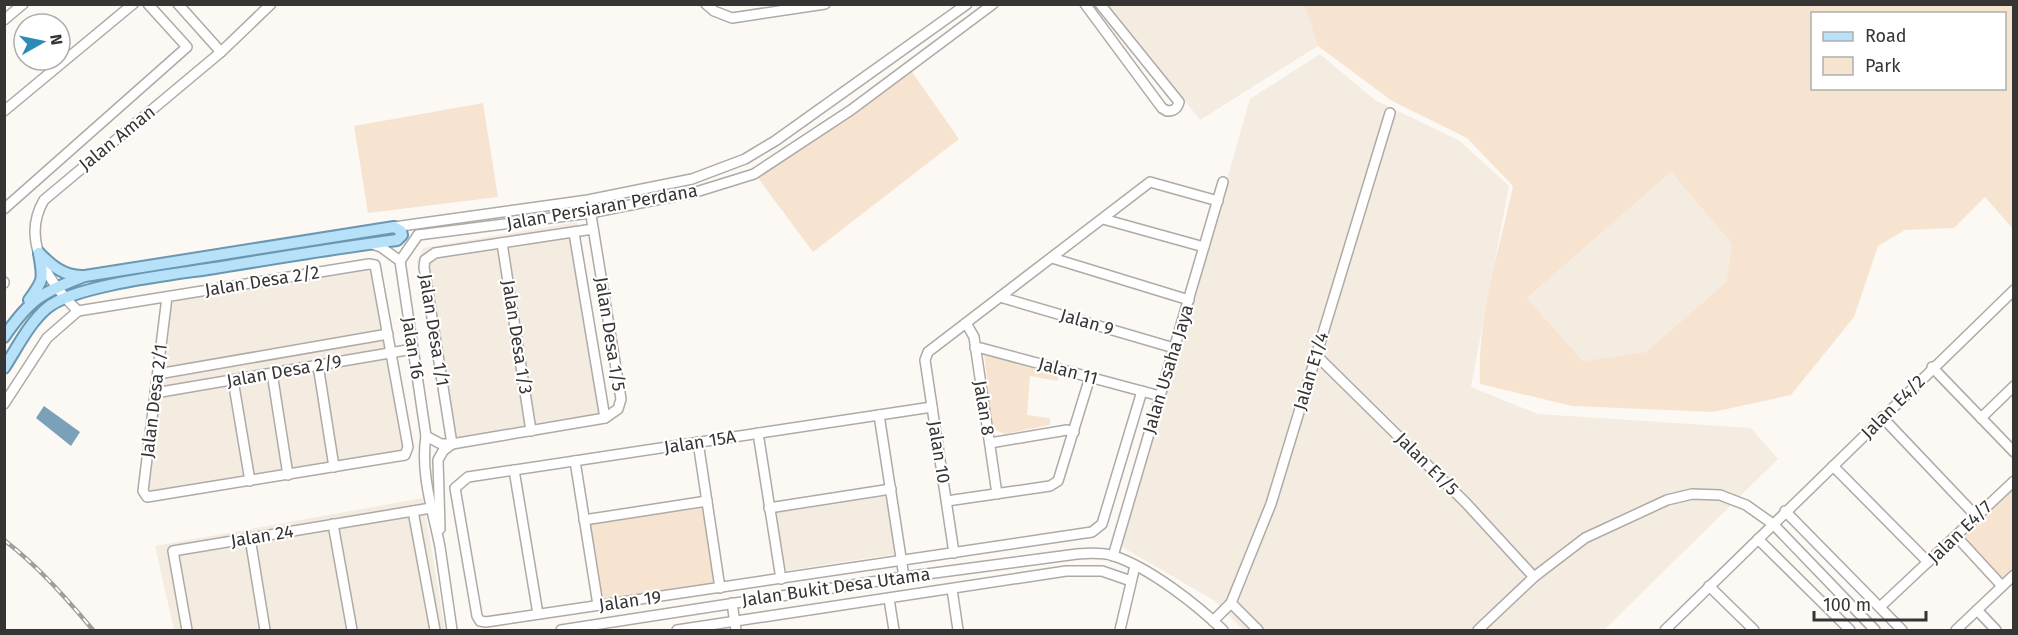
<svg xmlns="http://www.w3.org/2000/svg" width="2018" height="635" font-family="'Fira Sans',sans-serif">
	<rect width="100%" height="100%" fill="#fcf9f5"/>
	<g fill="#f4ebe1">
		<path d="M1109,5h195l14,41 -118,74z"/>
		<path d="M1320,54l55,46 85,41 49,45 -38,201 67,27 213,14 27,31 -174,171h-361l-28,-29 -93,-54 128,-448z"/>
		<path d="M1671,172l61,72 -6,38 -80,70 -63,9 -56,-63z"/>
		<path d="M577,222l32,190 -162,27 -30,-177 6,-14z"/>
		<path d="M370,270l5,5 28,179 -256,40 25,-193z"/>
		<path d="M889,496l8,58 -114,17 -10,-58z"/>
		<path d="M423,498l22,132h-271l-19,-84z"/>
	</g>
	<g fill="#f7e4d0" fill-rule="evenodd">
		<path d="M1304,5h709v224l-28,-32 -31,31 -49,2 -27,16 -24,71 -63,78 -78,17 -141,-6 -92,-22c-3,-68 19,-133 33,-198l-46,-48 -75,-37 -74,-55zM1812,14h192v74h-192zM1671,172l61,72 -6,38 -80,70 -63,9 -56,-63z"/>
		<path d="M910,69l49,70 -146,113 -58,-78z"/>
		<path d="M483,103l15,94 -130,16 -14,-87z"/>
		<path d="M984,354l75,18 -1,9 -28,-5 -3,39 23,3v7l-45,9 -12,-5z"/>
		<path d="M2013,481v94l-11,11 -46,-50z"/>
		<path d="M707,501l13,87 -122,17 -14,-85z"/>
	</g>
	<path fill="#7aa1b8" d="M44,406l36,26 -9,14 -35,-28z"/>
	<g fill="none" stroke-linecap="round" stroke-linejoin="round">
		<g stroke="#aeaaa6" stroke-width="12">
			<g id="minor">
				<path d="M178,4l43,48"/>
				<path d="M706,4l8,7 18,7 93,-14"/>
				<path d="M1085,4l77,104 5,3c7,0 10,-2 12,-9l-79,-98"/>
				<path d="M4,20l19,-16"/>
				<path d="M4,111l129,-107"/>
				<path d="M4,209l183,-162 -39,-43"/>
				<path d="M1103,219l101,28"/>
				<path d="M394,227l194,-27 104,-21 53,-20 30,-18 192,-137"/>
				<path d="M574,233l31,185"/>
				<path d="M418,235l172,-22 106,-21 58,-18 97,-64 142,-106"/>
				<path d="M502,243l29,188"/>
				<path d="M372,244l9,3 19,14 26,175c-6,37 7,75 14,111 4,28 8,56 12,83"/>
				<path d="M1052,258l137,42"/>
				<path d="M400,261l18,-26"/>
				<path d="M4,282v1"/>
				<path d="M1000,297l174,51"/>
				<path d="M78,311l291,-47 6,1 33,182 -3,8 -258,42 -4,-6 24,-194"/>
				<path d="M78,311c-29,-28 -58,-71 -34,-111l177,-148 50,-48"/>
				<path d="M966,323l8,14 23,157"/>
				<path d="M975,348h6l179,48"/>
				<path d="M1316,355l150,148 68,74"/>
				<path d="M318,365l16,102"/>
				<path d="M1932,367l82,85"/>
				<path d="M272,373l16,102"/>
				<path d="M158,374l230,-40"/>
				<path d="M233,380l17,101"/>
				<path d="M155,393l258,-44"/>
				<path d="M4,404l43,-66 31,-27"/>
				<path d="M932,407l-464,70 -13,11 22,128 3,5 6,1 606,-90 10,-8 40,-133"/>
				<path d="M879,415l25,162"/>
				<path d="M1882,417l94,99"/>
				<path d="M1981,418l33,-32"/>
				<path d="M758,433l23,146"/>
				<path d="M426,436l15,8h11l153,-26 13,-9 3,-10 -31,-190"/>
				<path d="M698,442l22,146"/>
				<path d="M990,443l77,-13 7,2"/>
				<path d="M452,444l-28,-177 1,-7 10,-7 158,-24"/>
				<path d="M575,461l23,144"/>
				<path d="M1833,466l95,96"/>
				<path d="M514,470l24,144"/>
				<path d="M947,501l103,-15 8,-5 32,-104"/>
				<path d="M769,508l122,-19"/>
				<path d="M413,511l22,119"/>
				<path d="M1785,511l117,119"/>
				<path d="M584,520l123,-19"/>
				<path d="M333,524l19,106"/>
				<path d="M440,529l-2,-69 5,-9 9,-7"/>
				<path d="M1956,536l46,50"/>
				<path d="M250,538l15,92"/>
				<path d="M1758,539l92,91"/>
				<path d="M954,553l-29,-193 3,-8 222,-170 68,19"/>
				<path d="M1113,556l110,-374"/>
				<path d="M1709,586l45,44"/>
				<path d="M952,589l6,41"/>
				<path d="M889,599l5,31"/>
				<path d="M732,603l4,27"/>
				<path d="M1231,603l27,27"/>
				<path d="M1880,607l134,-126"/>
				<path d="M1977,610l19,20"/>
				<path d="M1213,621l18,-18 40,-99 119,-391"/>
				<path d="M187,630l-14,-79 258,-43"/>
				<path d="M561,630l343,-53 173,-23c12,-1 26,-2 37,2 36,12 82,48 109,74"/>
				<path d="M677,630l389,-59h36l29,10"/>
				<path d="M1120,630l15,-64"/>
				<path d="M1478,630l56,-53 51,-39 82,-38 25,-6 28,1 26,10 27,19 102,106"/>
				<path d="M1665,630l349,-340"/>
				<path d="M1956,630l58,-55"/>
			</g>
		</g>
		<g stroke="#6a98b0" stroke-width="14">
			<g id="major">
				<path d="M39,253c12,12 24,23 43,23"/>
				<path d="M29,300c16,-22 14,-21 10,-47"/>
				<path d="M4,337c26,-38 38,-45 81,-61l309,-49 7,4 1,4 -5,5c-61,8 -121,18 -182,28 -38,6 -141,17 -168,40 -18,15 -30,40 -43,60"/>
			</g>
		</g>
		<use href="#minor" stroke="#fff" stroke-width="9"/>
		<use href="#major" stroke="#b6e1f8" stroke-width="10"/>
		<g stroke="#a09e9b" stroke-width="4.5">
			<path id="rail" d="M4,540c34,26 62,58 89,90"/>
		</g>
		<use href="#rail" stroke="#fff" stroke-width="2" stroke-dasharray="7" stroke-linecap="butt"/>
	</g>
	<g text-anchor="middle" stroke-width="4.5" stroke-linejoin="round" paint-order="stroke">
		<g font-size="18" fill="#363533" stroke="#fff">
			<text transform="translate(117 138) rotate(-39)" y="6">Jalan Aman</text>
			<text transform="translate(602 207) rotate(-10)" y="6">Jalan Persiaran Perdana</text>
			<text transform="translate(262 281) rotate(-9)" y="6">Jalan Desa 2/2</text>
			<text transform="translate(1087 322) rotate(16)" y="6">Jalan 9</text>
			<text transform="translate(434 330) rotate(81)" y="6">Jalan Desa 1/1</text>
			<text transform="translate(610 334) rotate(81)" y="6">Jalan Desa 1/5</text>
			<text transform="translate(517 337) rotate(81)" y="6">Jalan Desa 1/3</text>
			<text transform="translate(413 348) rotate(81)" y="6">Jalan 16</text>
			<text transform="translate(1168 369) rotate(-73)" y="6">Jalan Usaha Jaya</text>
			<text transform="translate(284 371) rotate(-10)" y="6">Jalan Desa 2/9</text>
			<text transform="translate(1068 371) rotate(15)" y="6">Jalan 11</text>
			<text transform="translate(1311 371) rotate(-73)" y="6">Jalan E1/4</text>
			<text transform="translate(154 401) rotate(-83)" y="6">Jalan Desa 2/1</text>
			<text transform="translate(1893 407) rotate(-45)" y="6">Jalan E4/2</text>
			<text transform="translate(984 408) rotate(81)" y="6">Jalan 8</text>
			<text transform="translate(700 442) rotate(-9)" y="6">Jalan 15A</text>
			<text transform="translate(939 452) rotate(81)" y="6">Jalan 10</text>
			<text transform="translate(1427 464) rotate(45)" y="6">Jalan E1/5</text>
			<text transform="translate(1960 532) rotate(-44)" y="6">Jalan E4/7</text>
			<text transform="translate(262 536) rotate(-9)" y="6">Jalan 24</text>
			<text transform="translate(836 587) rotate(-8)" y="6">Jalan Bukit Desa Utama</text>
			<text transform="translate(630 601) rotate(-8)" y="6">Jalan 19</text>
		</g>
	</g>
	<rect width="2018" height="635" fill="none" stroke="#363533" stroke-width="12"/>
	<rect x="1811" y="12" width="195" height="78" fill="#ffffff" stroke="#afaead" stroke-width="1.5"/>
	<rect x="1823" y="32" width="30" height="9" fill="#b6e1f8" stroke="#afaead" stroke-width="1.5"/>
	<text x="1865" y="42" font-size="18" fill="#363533">Road</text>
	<rect x="1823" y="57" width="30" height="18" fill="#f7e4d0" stroke="#afaead" stroke-width="1.5"/>
	<text x="1865" y="72" font-size="18" fill="#363533">Park</text>
	<g transform="translate(42 42) rotate(81)"><circle r="28" fill="#ffffff" stroke="#afaead" stroke-width="1.5"/>
	<path d="M0-4.5L10 22L0 15L-10 22Z" fill="#2d8ab6"/>
	<text y="-9" font-size="16" font-weight="bold" text-anchor="middle" fill="#363533">N</text>
	</g>
	<path d="M1814 611v9h112v-9" fill="none" stroke="#363533" stroke-width="3"/>
	<text x="1823" y="611" font-size="18" fill="#363533" stroke="#ffffff" stroke-width="4.5" paint-order="stroke">100 m</text>
</svg>
